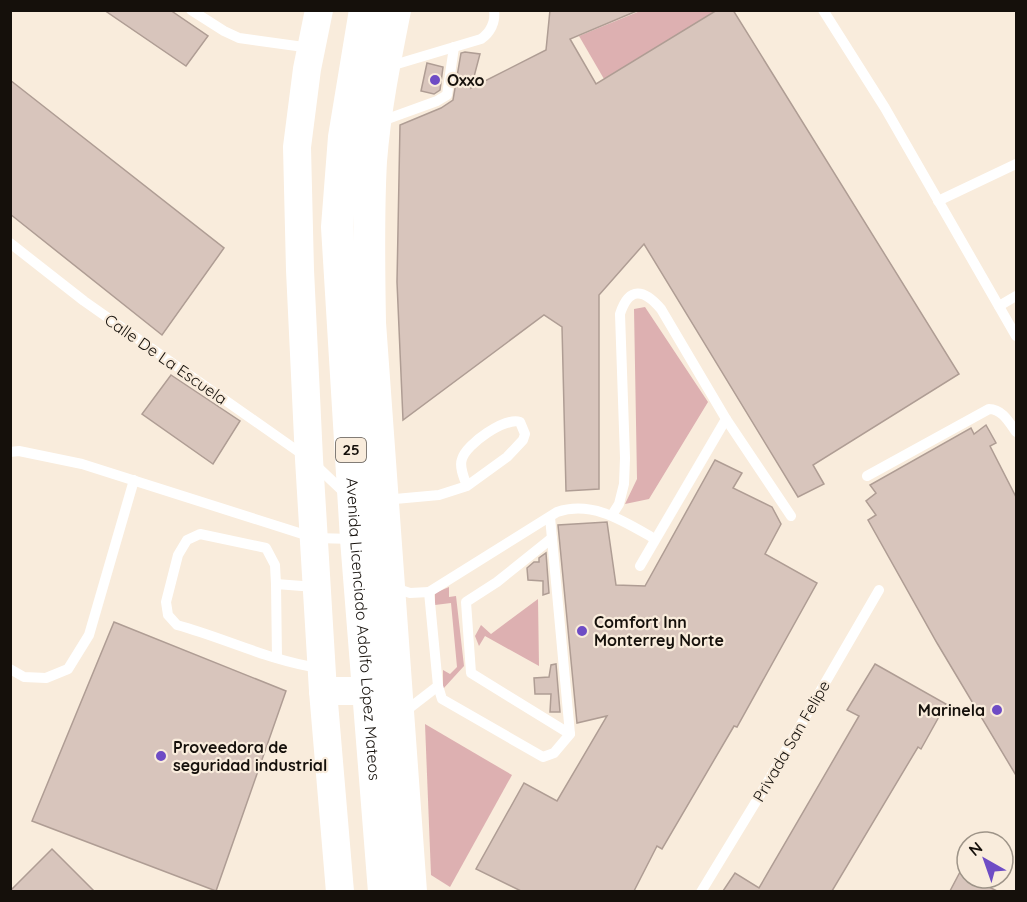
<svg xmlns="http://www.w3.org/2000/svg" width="1027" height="902" font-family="Quicksand,sans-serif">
	<rect width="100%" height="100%" fill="#f9ecdc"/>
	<g fill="#ddb0b1">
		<path d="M640,11h77l-113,68 -25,-43z"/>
		<path d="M645,307l63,95 -59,97 -24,5 12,-25 -3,-170z"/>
		<path d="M449,587v10l7,-1 8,70 -21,23v-19l7,4 7,-7 -6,-64 -16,2v-12z"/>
		<path d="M538,599l1,67 -54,-30 -6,10 -4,-10 6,-11 10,9z"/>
		<path d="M425,724l87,51 -62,112 -19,-12z"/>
	</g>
	<g fill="#d8c5bc" stroke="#af9d94" stroke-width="1.5">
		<path d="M104,10h66l38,26 -22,30z"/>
		<path d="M550,10h89l-69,29 26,45 121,-74h16l226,364 -146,91 11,19 -26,13 -154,-253 -45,51v194l-33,2 -4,-164 -18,-12 -141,105 -6,-138 3,-157 41,-17 12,-8 8,-47 4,-1 15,2 -9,34 75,-38z"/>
		<path d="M427,63l16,4 -3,23 -6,4 -13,-3z"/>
		<path d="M10,80l214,168 -62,87 -152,-121z"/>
		<path d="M171,375l69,46 -27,43 -71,-50z"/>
		<path d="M986,425l10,18 -6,3 27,53v278l-80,-134 -69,-123 8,-5 -10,-14 10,-8 -6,-8 101,-57 3,6z"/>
		<path d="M715,460l27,13 -9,15 39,19 9,17 -16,30 52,29 -80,144 -3,-1 -72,123 -5,-3 -23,45h-113l-45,-22 48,-86 33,18 50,-85 -30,7 -19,-198 49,-3 9,63 29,1z"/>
		<path d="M546,553l3,40 -6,2v-14l-15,-1 -1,-12 7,-6h5v-4z"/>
		<path d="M114,622l172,69 -70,200 -184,-70z"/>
		<path d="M556,664l4,48h-10l1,-18h-16l-1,-16 15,-1 2,-12z"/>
		<path d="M875,664l71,40 -25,45 -3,-2 -86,144h-109l12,-18 24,15 100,-172 -12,-6z"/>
		<path d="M52,849l42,42h-84z"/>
		<path d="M960,872l7,4v2h4l26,13h-47z"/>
	</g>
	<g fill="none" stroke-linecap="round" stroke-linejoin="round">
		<g stroke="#fff" stroke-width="10">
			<path d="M191,10l33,21 15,7 72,10"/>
			<path d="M823,10l62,98 131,228"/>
			<path d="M387,67l94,-28c9,-6 15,-17 13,-29"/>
			<path d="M379,122l58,-21 10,-6 7,-48"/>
			<path d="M938,201l78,-37"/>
			<path d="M10,243l74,58 225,158 38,36"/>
			<path d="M999,306l17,-10"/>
			<path d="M10,452l9,-1 63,13 233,74 38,1"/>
			<path d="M867,476l122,-67c13,0 20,13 27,23"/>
			<path d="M384,500l55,-5 28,-9 40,-29 16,-17 2,-6 -5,-12c-15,-5 -54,22 -58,37 -3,8 2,19 5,27"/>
			<path d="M612,515l7,-11 5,-20 1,-26 -5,-144c9,-28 24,-25 41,-5l65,110 65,97"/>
			<path d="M550,517l20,217 -16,19 -11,4 -101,-58 -4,-13 -9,-94 128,-80c36,-12 68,10 98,27"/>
			<path d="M552,538l-55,44 -31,20 5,71 99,61"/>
			<path d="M640,566l86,-147"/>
			<path d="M276,584l-1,-19 -9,-17 -66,-14 -13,6 -9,15 -12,47 2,13 9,10c48,13 93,36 142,43"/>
			<path d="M392,587l18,6 19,-1"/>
			<path d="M277,658l-1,-74 39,3"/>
			<path d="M10,669l14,8 22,1 22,-9 21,-34 45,-155"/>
			<path d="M403,713l35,-27"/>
			<path d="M701,892l59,-97 119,-205"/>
		</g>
		<g stroke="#fff" stroke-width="28">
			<path d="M319,10l-12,59 -10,78 3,123 9,189 14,232 17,201"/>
			<path d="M323,691h45"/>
		</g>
		<g stroke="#fff" stroke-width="32">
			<path id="s1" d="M365,10l-21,127 -7,90 19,312 28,353"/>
			<path d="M395,10c-10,50 -20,100 -24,151 -3,54 -2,108 -1,162l41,569"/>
		</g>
	</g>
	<g fill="#6e4cc5" stroke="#f9ecdc" stroke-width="2">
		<circle cx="435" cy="80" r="6"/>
		<circle cx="582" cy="631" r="6"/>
		<circle cx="997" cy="710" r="6"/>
		<circle cx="161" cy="756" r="6"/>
	</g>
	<g text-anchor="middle" stroke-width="4.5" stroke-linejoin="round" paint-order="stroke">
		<rect fill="#f9ecdc" stroke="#59524a" stroke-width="1.5" x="336" y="438" width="30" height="24" rx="4.5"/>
		<g font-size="15" font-weight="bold" fill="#15100b">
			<text x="351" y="455">25</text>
		</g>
		<g font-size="16" font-weight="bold" fill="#15100b" stroke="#f9ecdc" text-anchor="start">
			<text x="447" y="86">Oxxo</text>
			<text x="594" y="628">Comfort Inn<tspan x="594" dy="18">Monterrey Norte</tspan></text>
			<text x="985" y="716" text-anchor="end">Marinela</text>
			<text x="173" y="753">Proveedora de<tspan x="173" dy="18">seguridad industrial</tspan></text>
		</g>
		<g font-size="16" fill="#15100b" stroke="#f9ecdc">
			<text transform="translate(166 359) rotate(35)" y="6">Calle De La Escuela</text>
			<text dy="6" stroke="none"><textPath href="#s1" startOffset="622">Avenida Licenciado Adolfo López Mateos</textPath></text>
			<text transform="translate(791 741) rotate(-60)" y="6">Privada San Felipe</text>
		</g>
	</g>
	<rect width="1027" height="902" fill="none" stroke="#15100b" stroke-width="24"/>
	<g transform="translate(985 860) rotate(320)"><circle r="28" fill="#f9ecdc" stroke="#9e9488" stroke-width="1.5"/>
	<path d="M0-4.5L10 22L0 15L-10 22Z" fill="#6e4cc5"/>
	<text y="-9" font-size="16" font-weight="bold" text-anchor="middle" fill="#15100b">N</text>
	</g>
</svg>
